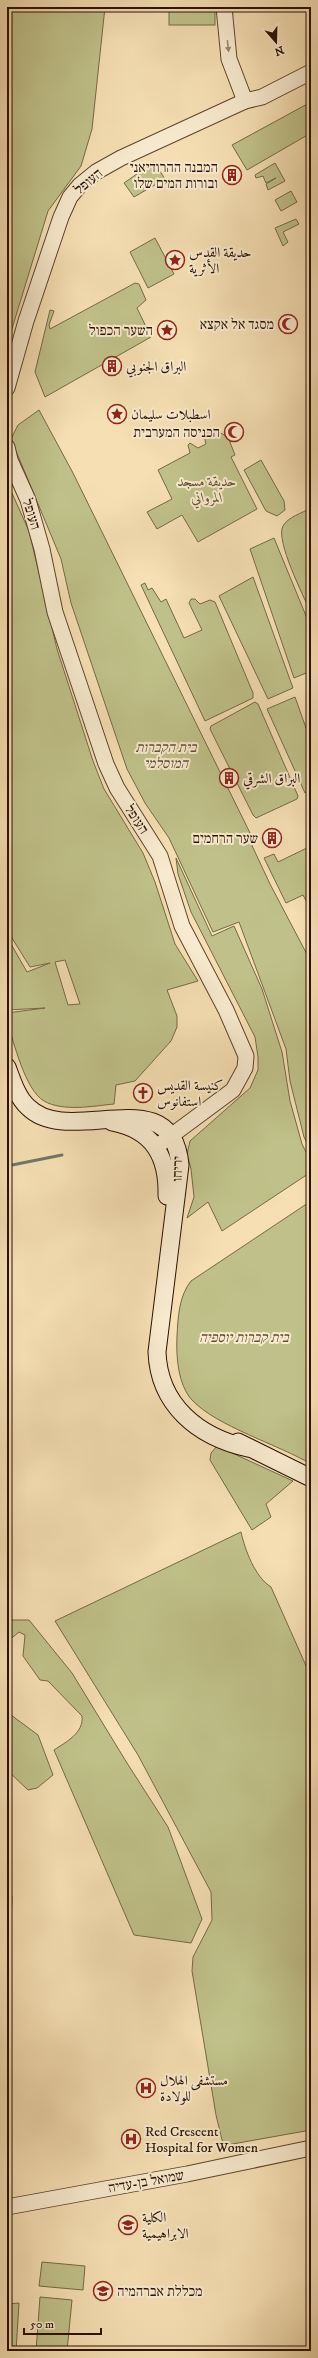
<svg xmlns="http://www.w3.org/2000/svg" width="318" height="2358" font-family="'IM FELL DW Pica',Amiri,'Frank Ruhl Libre',serif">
	<rect width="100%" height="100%" fill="#f5dfb3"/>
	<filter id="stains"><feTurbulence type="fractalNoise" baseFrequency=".005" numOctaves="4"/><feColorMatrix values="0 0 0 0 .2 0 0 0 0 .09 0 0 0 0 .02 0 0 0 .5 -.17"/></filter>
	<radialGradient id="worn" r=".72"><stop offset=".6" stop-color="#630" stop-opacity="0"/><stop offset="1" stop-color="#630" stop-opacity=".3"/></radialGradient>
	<g fill="#c0c18a" stroke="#756945" fill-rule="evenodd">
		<path d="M13,7h92l-13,122 -11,37 -33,45 -41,134v-336z"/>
		<rect x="169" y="7" width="46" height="18"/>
		<path d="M311,102v31l-64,37 -15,-25z"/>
		<path d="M154,162l11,17 -31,18 -10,-14z"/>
		<path d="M275,163l10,18 -17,9 -2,-6 10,-6 -10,5 -3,-7 -7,2 -1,-3z"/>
		<path d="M291,191l6,11 -16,9 -6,-11z"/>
		<path d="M296,219l3,5 -16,8 5,10 -5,4 -8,-18z"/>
		<path d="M155,238l19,36 -26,14 -18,-36z"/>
		<path d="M135,283l4,1 7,16 -9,8 14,29 -106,60 -10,-25 15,-62 4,1 -5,14 1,4z"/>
		<path d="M39,410l34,63 177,360 -3,2 23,49 41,78v189l-7,-14 -14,-56 -4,-32 -47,-127 -26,10 -44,-94 -24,-35 -18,-34 -56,-166 -10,-44 -50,-120 7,-14z"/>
		<path d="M208,431h9l11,6 7,18 -4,2 26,52 -59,33 -16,-27 -25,14 -10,-17 25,-13 -14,-29 32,-17 -2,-8 2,-2 8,5 8,-4 -2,-8z"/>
		<path d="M261,460l23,41 1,9 -8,6 -11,-5 -22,-41z"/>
		<path d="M7,482l22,49 28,118 36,112 11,28 39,64 12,29 20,62 23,37 -31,9 10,26v11l-6,14 -36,40 -19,4 -2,19c-20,2 -51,8 -70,-3 -19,-11 -30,-59 -37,-79v-9l38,-5 -38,2v-73l20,35 23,-9 -20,4 -23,-37zM65,960l15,44h-1l-11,1 -13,-43z"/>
		<path d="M311,508v105c-7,-16 -36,-73 -28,-87 5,-9 19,-13 28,-18z"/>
		<path d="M274,538l37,90v43l-17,7 -44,-129z"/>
		<path d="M253,577l40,111 -25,11 -49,-103z"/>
		<path d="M145,583l3,7 4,-2 9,14 5,-3 18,39 18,-8 -13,-27 2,-4h4l5,5 10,-4 5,2 38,91v5l-48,23 -64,-136z"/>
		<path d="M295,697l16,45v49l-6,2 -38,-84z"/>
		<path d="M255,702l3,2 40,92 -1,3 -41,19 -3,-3 -43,-86 1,-3z"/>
		<path d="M311,846v64l-8,-15 -17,8 -22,-45 10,-4 4,8z"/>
		<path d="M176,858l36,78 22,-10 28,63 20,63 8,49 12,43 9,18v10l-89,59 -14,-29 -21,16 7,-21 -3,-28 -4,-15 3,-13 60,-53 8,-18v-13l-3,-20 -64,-125 -13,-38z"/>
		<path d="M311,1201v263c-32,-19 -95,-38 -119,-64 -14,-15 -16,-44 -15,-64 1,-19 2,-40 14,-55z"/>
		<path d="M217,1446l76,35 -27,23 5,13 -19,13 -42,-70 1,-7z"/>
		<path d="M241,1532c4,18 14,45 30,55l40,90v453l-84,15 -5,-5 -6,-25 -24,-144 1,-14 19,-37 -1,-28 -73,-137 -83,-134z"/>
		<path d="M7,1620h22l43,53 55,90 41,64 34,92 -11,24 -57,-8 -80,-185c12,-8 30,-17 28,-34l-34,-35 -8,-1 -17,-24 2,-21 -6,-3 -12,10z"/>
		<path d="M7,1712l31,23 15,40 -16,13 -9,2 -21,-20z"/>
		<path d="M7,1886l5,11 -1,28 -4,-1z"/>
		<path d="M42,2262l43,4 -2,24 -44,-4z"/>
		<path d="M40,2297l32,3 -5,51h-31z"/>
		<path d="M19,2303l-3,48h-9v-47z"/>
	</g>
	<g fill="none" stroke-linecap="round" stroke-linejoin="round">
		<path stroke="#70776c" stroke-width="3" d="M7,1166l55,-11"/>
		<g stroke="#5d442d" stroke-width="17">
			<g id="tertiary">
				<path d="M224,7l5,52 16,42"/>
				<path d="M7,388l19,-67 35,-104 9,-20 10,-12 16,-13 25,-14 124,-57 17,-4 49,-25"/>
				<path d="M7,447l3,13 18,40 14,49 13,63 51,152 11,24 43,68 22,70 44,84 20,46 -1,12 -12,22 -77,57"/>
				<path d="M7,2207l180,-33 124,-26"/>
			</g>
		</g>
		<g stroke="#2a1100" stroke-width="19">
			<g id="secondary">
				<path d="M7,1067c5,13 10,30 21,40 42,42 144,-30 152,58l-23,187c2,53 41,85 91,96"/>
				<path d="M112,1122c42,8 56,35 55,74"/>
				<path d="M238,1442l73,36"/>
			</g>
		</g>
		<use href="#tertiary" stroke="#f8eace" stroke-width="15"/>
		<use href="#secondary" stroke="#f8eace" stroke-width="17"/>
	</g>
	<defs><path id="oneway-solid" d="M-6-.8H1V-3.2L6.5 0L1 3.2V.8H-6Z"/></defs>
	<use fill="#9b8871" href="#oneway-solid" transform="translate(228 46) rotate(83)"/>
	<defs>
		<g id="building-ring" transform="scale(1)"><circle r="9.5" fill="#f8eace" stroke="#8f2418" stroke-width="1.5"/><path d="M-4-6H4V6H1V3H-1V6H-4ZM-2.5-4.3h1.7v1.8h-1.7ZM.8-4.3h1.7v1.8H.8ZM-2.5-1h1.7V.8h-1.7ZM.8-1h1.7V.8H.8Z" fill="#8f2418"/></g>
		<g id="sight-ring" transform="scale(1)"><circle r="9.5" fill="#f8eace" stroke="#8f2418" stroke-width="1.5"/><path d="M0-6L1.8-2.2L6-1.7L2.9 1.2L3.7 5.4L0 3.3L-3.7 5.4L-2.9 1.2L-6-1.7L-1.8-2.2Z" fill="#8f2418"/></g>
		<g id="mosque-ring" transform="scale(1)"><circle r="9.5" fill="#f8eace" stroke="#8f2418" stroke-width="1.5"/><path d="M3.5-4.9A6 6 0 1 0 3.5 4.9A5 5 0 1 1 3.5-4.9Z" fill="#8f2418"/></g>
		<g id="church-ring" transform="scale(1)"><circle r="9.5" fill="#f8eace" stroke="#8f2418" stroke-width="1.5"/><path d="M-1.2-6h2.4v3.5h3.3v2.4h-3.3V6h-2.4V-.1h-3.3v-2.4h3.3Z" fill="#8f2418"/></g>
		<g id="hospital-ring" transform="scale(1)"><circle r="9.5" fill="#f8eace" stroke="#8f2418" stroke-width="1.5"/><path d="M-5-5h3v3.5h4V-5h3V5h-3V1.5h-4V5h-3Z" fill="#8f2418"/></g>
		<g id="university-ring" transform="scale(1)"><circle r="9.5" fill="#f8eace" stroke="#8f2418" stroke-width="1.5"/><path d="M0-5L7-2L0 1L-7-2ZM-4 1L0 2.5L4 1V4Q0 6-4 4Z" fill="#8f2418"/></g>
	</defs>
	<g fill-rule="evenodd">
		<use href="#building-ring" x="232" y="175"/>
		<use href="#sight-ring" x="175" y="260"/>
		<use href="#mosque-ring" x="288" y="324"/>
		<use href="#sight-ring" x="167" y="330"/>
		<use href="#building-ring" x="112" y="366"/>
		<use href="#sight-ring" x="117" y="414"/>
		<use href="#mosque-ring" x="234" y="432"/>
		<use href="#building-ring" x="229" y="778"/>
		<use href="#building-ring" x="272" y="838"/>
		<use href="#church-ring" x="143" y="1093"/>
		<use href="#hospital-ring" x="146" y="2088"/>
		<use href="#hospital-ring" x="131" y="2139"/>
		<use href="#university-ring" x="128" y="2225"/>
		<use href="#university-ring" x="103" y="2291"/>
	</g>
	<g text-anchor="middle" stroke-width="4" stroke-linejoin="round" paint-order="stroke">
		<g font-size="14" fill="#2a1100" stroke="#f8eace" text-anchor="start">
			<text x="218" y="172" text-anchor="end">המבנה ההרודיאני<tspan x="218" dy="16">ובורות המים שלו</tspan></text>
			<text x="189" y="257">حديقة القدس<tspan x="189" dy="16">الأثرية</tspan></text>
			<text x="274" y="329" text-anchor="end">מסגד אל אקצא</text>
			<text x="153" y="335" text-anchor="end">השער הכפול</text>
			<text x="126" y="371">البراق الجنوبي</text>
			<text x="131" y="419">اسطبلات سليمان</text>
			<text x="220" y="437" text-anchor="end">הכניסה המערבית</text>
			<text x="243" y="783">البراق الشرقي</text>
			<text x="258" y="843" text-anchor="end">שער הרחמים</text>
			<text x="157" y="1090">كنيسة القديس<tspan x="157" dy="16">استفانوس</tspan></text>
			<text x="160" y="2085">مستشفى الهلال<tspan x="160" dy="16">للولادة</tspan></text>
			<text x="145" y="2136">Red Crescent<tspan x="145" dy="16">Hospital for Women</tspan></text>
			<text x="142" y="2222">الكلية<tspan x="142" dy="16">الابراهيمية</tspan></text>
			<text x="117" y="2296">מכללת אברהמיה</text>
		</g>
		<g font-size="14" fill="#2a1100" stroke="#f8eace">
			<text transform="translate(88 181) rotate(-40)" y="5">העופל</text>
			<text transform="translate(32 514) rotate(73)" y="5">העופל</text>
			<text transform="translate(137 819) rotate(57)" y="5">העופל</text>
			<text transform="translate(177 1169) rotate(-89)" y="5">יריחו</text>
			<text transform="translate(146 2181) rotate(-10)" y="5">שמואל בן-עדיה</text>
		</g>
		<g font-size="14" font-style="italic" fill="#5e4f30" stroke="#f8eace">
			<text x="207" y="486">حديقة مسجد<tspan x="207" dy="16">المرواني</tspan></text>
			<text x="166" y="752">בית הקברות<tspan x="166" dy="16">המוסלמי</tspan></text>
			<text x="244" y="1342">בית קברות יוספיה</text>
		</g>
	</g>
	<rect width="318" height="2358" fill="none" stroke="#f5dfb3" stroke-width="24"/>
	<rect x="8" y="8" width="302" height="2342" fill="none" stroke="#2a1100" stroke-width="2"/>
	<rect x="12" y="12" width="294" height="2334" fill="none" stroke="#2a1100"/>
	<g transform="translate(276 42) rotate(160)" stroke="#f8eace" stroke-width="3" paint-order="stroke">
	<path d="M0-3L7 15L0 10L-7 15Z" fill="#2a1100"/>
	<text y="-6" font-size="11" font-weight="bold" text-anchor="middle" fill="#2a1100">N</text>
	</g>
	<path d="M24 2328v6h77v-6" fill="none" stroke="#2a1100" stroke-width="2"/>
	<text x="30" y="2328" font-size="12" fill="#2a1100" stroke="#f8eace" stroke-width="3" paint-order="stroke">50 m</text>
	<rect width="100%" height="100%" filter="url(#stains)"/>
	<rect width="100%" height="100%" fill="url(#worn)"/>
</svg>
